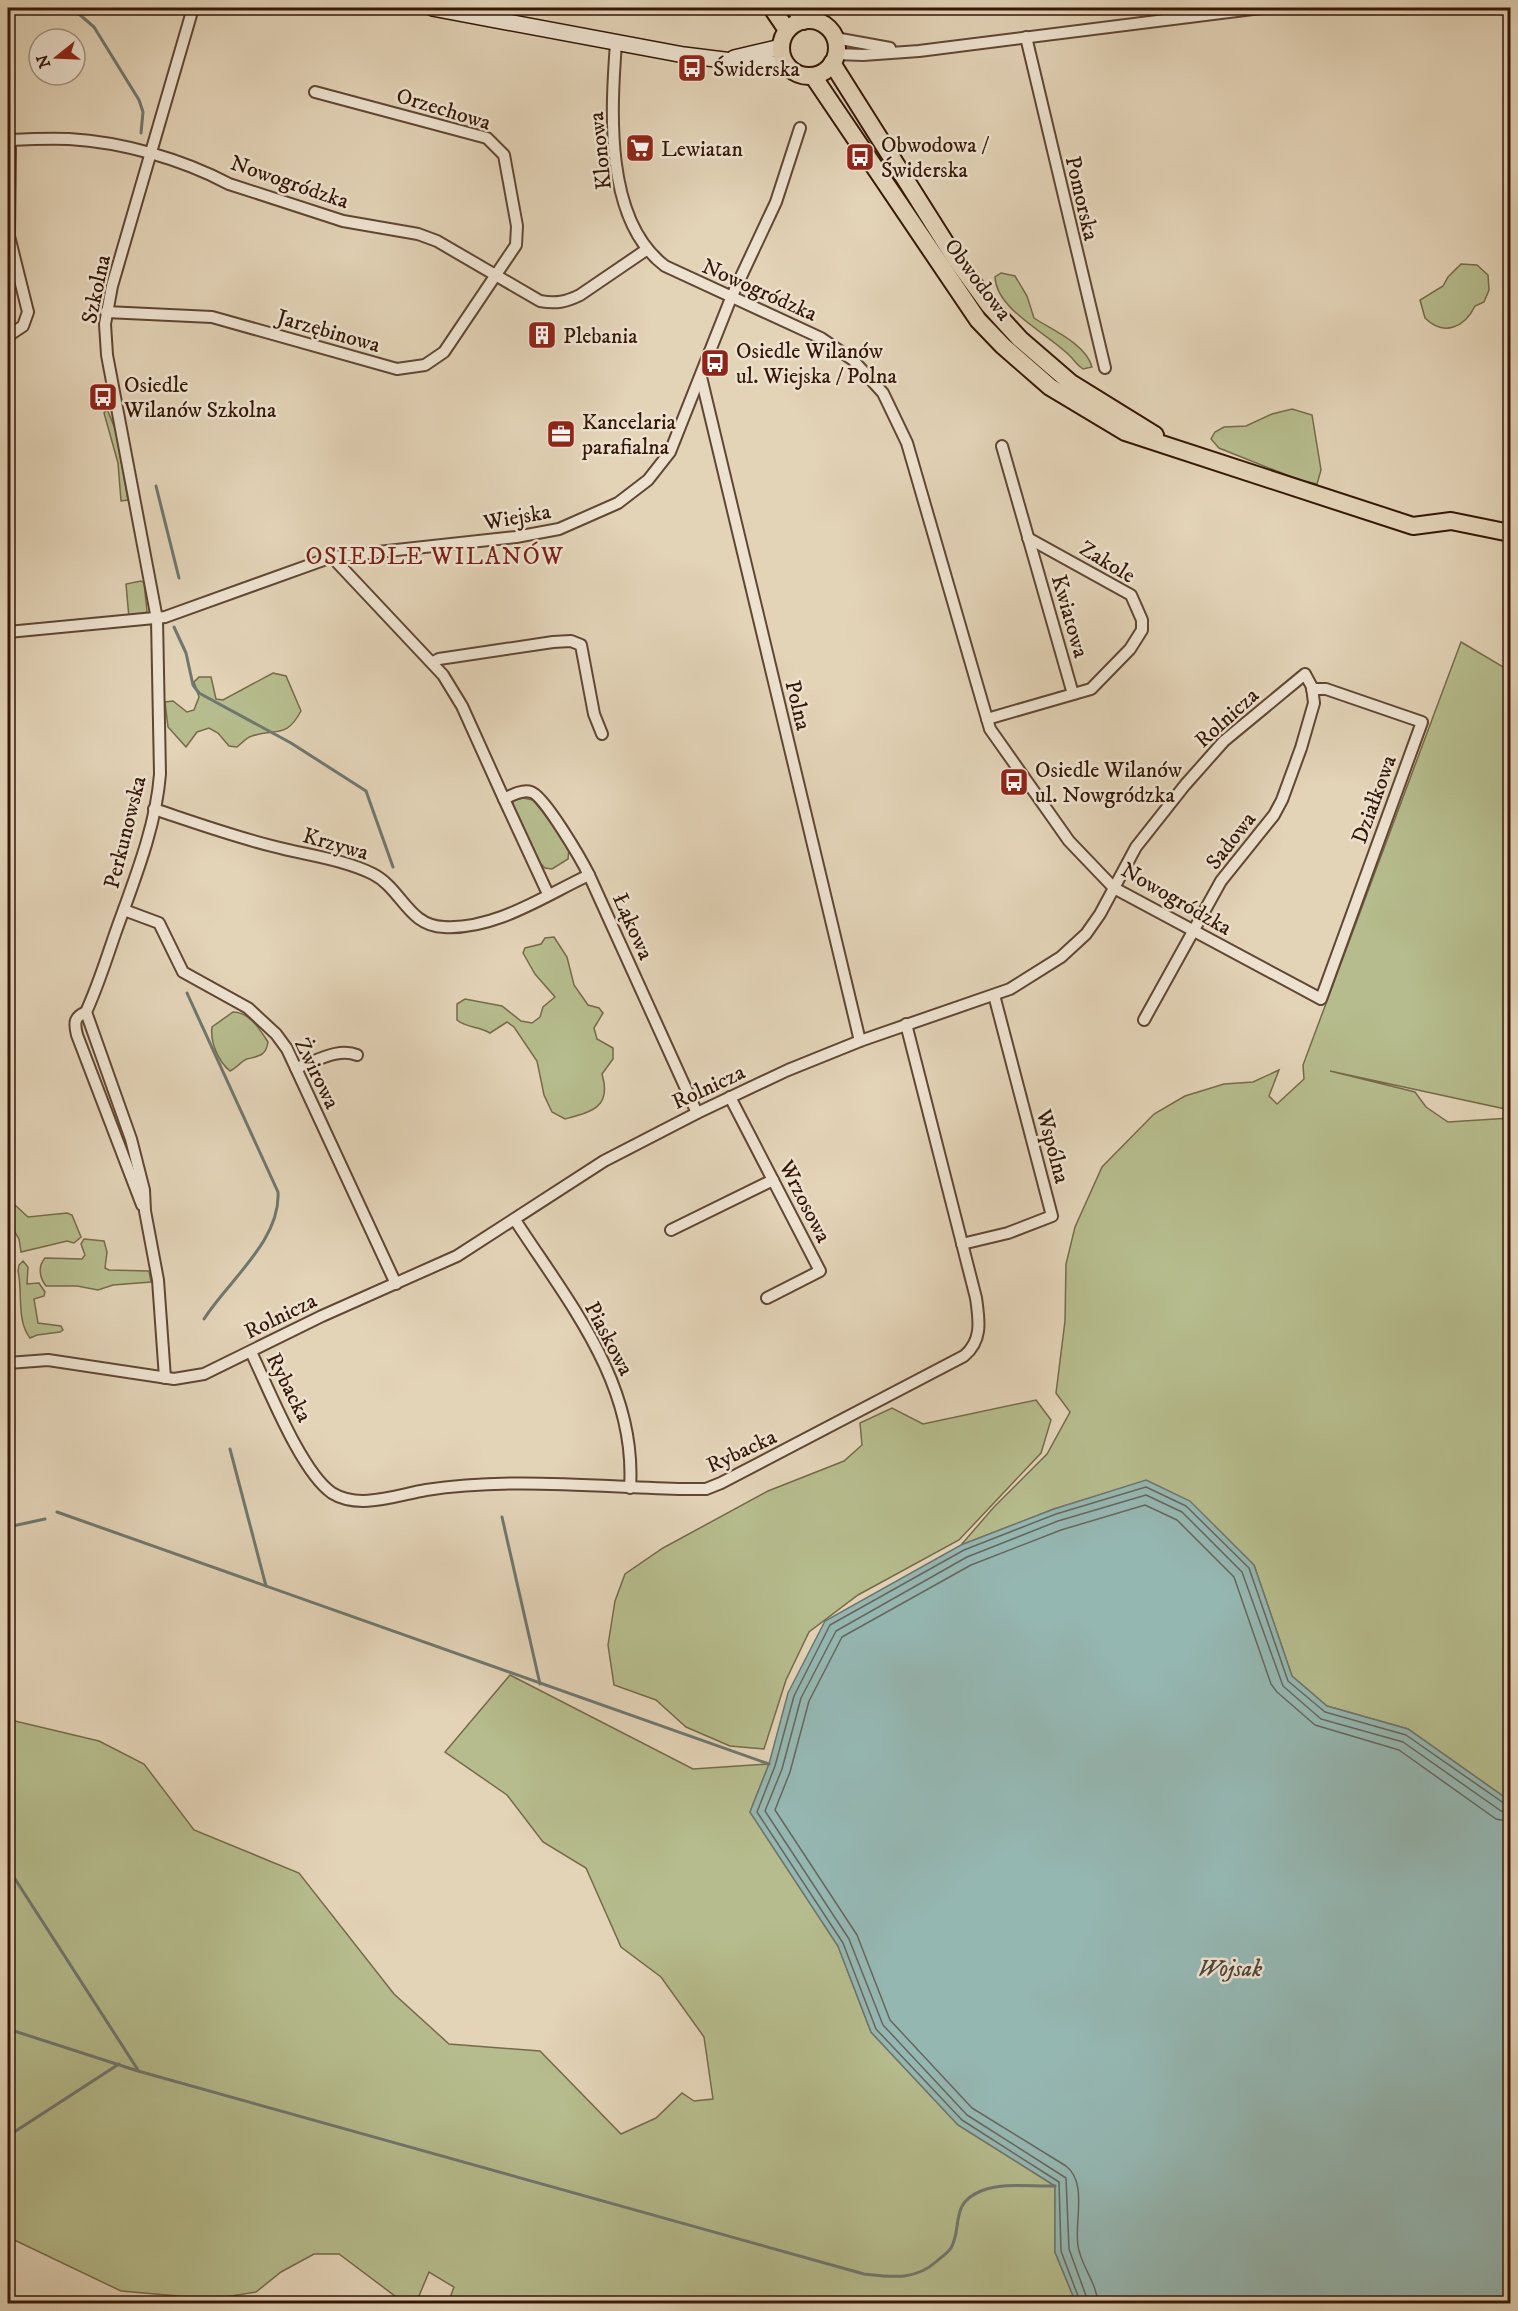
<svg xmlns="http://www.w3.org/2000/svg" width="1518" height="2311" font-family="'IM FELL DW Pica',serif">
	<rect width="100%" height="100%" fill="#e3d3b7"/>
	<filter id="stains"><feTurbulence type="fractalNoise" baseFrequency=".00333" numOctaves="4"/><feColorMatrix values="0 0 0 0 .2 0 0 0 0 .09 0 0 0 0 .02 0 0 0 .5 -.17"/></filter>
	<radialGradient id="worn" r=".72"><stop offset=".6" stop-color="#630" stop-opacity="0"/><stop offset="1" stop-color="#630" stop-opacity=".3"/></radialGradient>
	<g fill="#b6bc8d" stroke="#766a4a" stroke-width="1.5">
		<path d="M1461,264l16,1 11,10 1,15 -5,12 -9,4c-10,21 -31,31 -50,12l-5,-18 23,-14 5,-9z"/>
		<path d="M1001,273l14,3 12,20 7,22c18,12 52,26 58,49l-9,2c-6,-4 -8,-8 -13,-13 -21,-22 -74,-46 -75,-79z"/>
		<path d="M107,409l9,22 12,69 -7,1 -3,-38 -14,-50z"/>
		<path d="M1292,409l20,6 9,55 -4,14 -18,-4 -80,-32 -8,-9 4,-7 9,-5 22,-1 26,-12z"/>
		<path d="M141,581l3,2 3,28 -2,4 -16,3 -3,-34z"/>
		<path d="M1461,642l42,25 7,-4v447l-180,-39 85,21 11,15 22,15 62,-4v683l-102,-72 -81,-23 -35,-30 -38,-111 -108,-84 -92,28 -93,36 33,-38 53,-53 23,-42 -14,-19 9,-72 1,-57 9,-37 27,-60 52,-53 31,-18 39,-12 29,-2 26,-12 -10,26 8,8 27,-25 -1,-14z"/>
		<path d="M273,673l13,3 15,35c-15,28 -24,17 -49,25 -5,1 -10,7 -15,11l-8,-1 -11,-13 -9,-5 -12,4 -11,15 -18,-20 -3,-25 8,-1 14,11 7,-2 5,-13 -5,-15 5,-5h12l5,22 7,1z"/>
		<path d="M523,798l15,3 31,47 -1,11 -16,10 -7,-1 -7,-7 -26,-56 2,-5z"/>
		<path d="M554,937l13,20 7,28 14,20 11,3 4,5 -9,15 3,11 16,9v11l-11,15c10,33 -10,38 -37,45l-13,-7 -8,-17 -7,-34 -23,-34 -7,-5 -17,11c-11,-7 -24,-5 -33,-13v-16l8,-5 37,7 19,15 11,2 8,-6 3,-10 12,-10 -20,-23 -12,-21 2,-5 16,-4 4,-6z"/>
		<path d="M233,1012c17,0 27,18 35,30 -2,14 -9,14 -21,17 -6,2 -10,9 -17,12 -12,-10 -20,-29 -18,-44z"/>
		<path d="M15,1205l13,12 39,-4 5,2 9,22 -7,6 -7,-2 -46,11 -2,-13 -6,-10 -4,-17z"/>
		<path d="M84,1239l20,2 3,11 -2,16 4,2 40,1 2,11 -38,3 -15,5 -21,-4h-31c-7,-9 -8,-20 -1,-28l37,1 3,-4 -4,-11z"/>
		<path d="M23,1261l5,6 -1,17 12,-1 6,9 -1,4 -10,3 4,24 23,3 2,4 -3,2 -23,3 -7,3c-14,-18 -7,-46 -12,-67l1,-6z"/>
		<path d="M1036,1400l15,20 -10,33 -82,87 -101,55 -49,37 -23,48 -22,69 -34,-3 -44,-19 -30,-27 -42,-15 -6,-40 7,-44 10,-27 38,-26 105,-57 76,-30 18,-16 -2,-22 32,-15 31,16z"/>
		<path d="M510,1675l183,94 76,-5 -19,48 88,134 33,86 87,93 97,61v66l21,51h-628l6,-16 -25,-15 -13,31h-7l-14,-7 -56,-42h-25l-33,18 -25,20 -43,7 -92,-8 -113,-54v-513l7,-3 84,20 45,23 50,66 105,43 95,121 55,50 91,7 81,83 35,-16 26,-25 12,8 19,-2 -9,-62 -43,-60 -40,-30 -35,-79 -43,-26 -36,-47 -62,-43z"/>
	</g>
	<path fill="#95b7b2" stroke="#6f776e" stroke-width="1.5" d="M1146,1480l44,21 64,64 38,111 35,30 81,23 102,72v502h-434l-21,-51v-66l-97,-61 -87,-93 -33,-86 -88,-134 19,-48 19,-71 37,-72 136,-76 93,-36z"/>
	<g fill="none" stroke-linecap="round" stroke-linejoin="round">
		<g stroke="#66675c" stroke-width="1.5">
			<path d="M1081,2304l-20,-53 -2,-69 -97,-62 -86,-91 -33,-86 -86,-131 18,-46 19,-70 36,-71 134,-75 92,-36 90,-27 40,19 63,62 39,113 37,31 81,23 99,69 5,2"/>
			<path d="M1089,2304l-20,-55 -3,-71 -99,-63 -84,-90 -34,-86 -84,-128 17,-42 19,-71 35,-67 131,-74 91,-36 88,-26 36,17 60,60 41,114 38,33 82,23 98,69 9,2"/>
			<path d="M1098,2304c-1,-21 -17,-38 -20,-58 -4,-24 10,-63 -12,-80l-94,-58 -82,-88 -33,-85 -82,-125 15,-38 19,-71 33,-64 129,-72 90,-35 84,-25 32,15 57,57 37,107 6,8 38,33 84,25 97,69 14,3"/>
		</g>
		<g stroke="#6f776e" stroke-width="3">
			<path d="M72,8l22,19 45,73 4,12 -2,21"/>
			<path d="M156,486l23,92"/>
			<path d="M174,627l12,26 7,32 6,8 92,50 75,48 27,76"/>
			<path d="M187,993l91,199c3,48 -50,89 -74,127"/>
			<path d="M230,1449l36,137"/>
			<path d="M57,1512l712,252"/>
			<path d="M502,1517l38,167"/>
			<path d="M8,1527l37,-8"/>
			<path d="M8,1868l130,202"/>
			<path d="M8,2029l130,42 726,203c27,3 51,7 73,-13 4,-4 11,-8 14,-13 12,-21 -2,-44 30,-57 23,-9 50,-4 74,-5"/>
			<path d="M8,2136l111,-72"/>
		</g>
		<g stroke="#614633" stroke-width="14">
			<g id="street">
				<path d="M1026,37l79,331"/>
				<path d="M835,38l55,10"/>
				<path d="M616,43c-5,68 -12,177 49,223l156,72 32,22 30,33 24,50 83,286 79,112 45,47 207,111 101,-277 -96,-33h-14"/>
				<path d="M836,54l27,1 56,-4 342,-43"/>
				<path d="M8,132l2,17 -1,87 19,76 -5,14 -15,10"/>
				<path d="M9,140c20,-1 41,-2 60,-1 53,3 113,20 160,45l114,37 75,13 19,7 103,60c16,3 26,1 40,-6l66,-45"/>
				<path d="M106,312l106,5 185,52 28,-4 19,-13 72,-107 1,-19 -13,-71 -17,-17 -172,-46"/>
				<path d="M701,377l159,664"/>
				<path d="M1002,446l71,248"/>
				<path d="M332,557l111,118 19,31 42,93c8,-4 19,-10 27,-7 13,3 51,69 58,83l108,238"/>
				<path d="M8,632l157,-15 167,-60 184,-20 43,-8 59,-26 30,-23 22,-28 61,-154 45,-96 24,-74"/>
				<path d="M433,662l6,-3 114,-17 18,-1 10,4 13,69 8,20"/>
				<path d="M987,719l104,-30 39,-40 12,-19v-10l-11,-25 -103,-57"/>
				<path d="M504,799l44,95"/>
				<path d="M154,809c39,13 78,27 118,37 33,9 71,13 101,28 29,15 35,52 71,53 51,3 100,-31 145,-52"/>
				<path d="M124,910l35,13 24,49 65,36 28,26 11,15 109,235"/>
				<path d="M86,1012c-12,5 -12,11 -9,23l65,170"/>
				<path d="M296,1068c19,-6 42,-21 61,-13"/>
				<path d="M730,1097l90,174 -53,27"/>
				<path d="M515,1220c54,83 122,164 115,268"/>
				<path d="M671,1230l102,-50"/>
				<path d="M962,1244l46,-11 44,-17 -58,-221"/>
				<path d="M251,1352c17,35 50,120 81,141 27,17 65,2 94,-3 85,-13 173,-3 259,-1h21l15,-6 243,-127c19,-16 15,-36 12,-58l-70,-274"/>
				<path d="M8,1363l40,-3 126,19 30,-5 118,-58 135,-60 147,-95 93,-48 91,-43 72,-29 150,-52 51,-32 25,-23 14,-20 36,-67 49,-62 39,-44 81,-67 7,13 2,16 -13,45 -19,52 -8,15 -53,66 -77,139"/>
				<path d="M165,1378l-7,-98 -13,-69 -1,-21 -13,-51 -45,-127c12,-26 20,-52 29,-78 18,-51 41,-106 45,-160l-3,-155 -50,-264 -2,-31 7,-38 81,-278"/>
			</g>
		</g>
		<g stroke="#361707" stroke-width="18">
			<g id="secondary">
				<path d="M432,8l252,47 72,9h30"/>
				<path d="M734,58l47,-11"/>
			</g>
		</g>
		<g stroke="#361707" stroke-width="20">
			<g id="primary">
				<path d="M772,8l15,22"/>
				<path d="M795,8l8,13"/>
				<circle cx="809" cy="48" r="28"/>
				<path d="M832,63l123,195 34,47 31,34 51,44 84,52"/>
				<path d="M813,76l165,244 25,26 47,41 75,45 288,94 38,-5 59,12"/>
			</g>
		</g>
		<use href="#street" stroke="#ede2d0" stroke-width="10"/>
		<use href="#secondary" stroke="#ede2d0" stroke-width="15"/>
		<use href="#primary" stroke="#e3d3b7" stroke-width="16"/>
	</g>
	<defs>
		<g id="bus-square" transform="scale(1.5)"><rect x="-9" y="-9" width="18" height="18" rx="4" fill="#8f2418" stroke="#ede2d0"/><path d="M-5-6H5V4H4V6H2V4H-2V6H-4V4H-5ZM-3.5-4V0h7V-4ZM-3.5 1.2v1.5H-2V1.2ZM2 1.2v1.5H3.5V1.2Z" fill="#fff"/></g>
		<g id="supermarket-square" transform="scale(1.5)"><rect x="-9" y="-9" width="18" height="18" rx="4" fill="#8f2418" stroke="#ede2d0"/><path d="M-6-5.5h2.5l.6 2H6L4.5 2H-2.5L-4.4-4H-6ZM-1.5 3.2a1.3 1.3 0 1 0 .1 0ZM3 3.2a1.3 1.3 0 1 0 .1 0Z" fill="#fff"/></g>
		<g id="building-square" transform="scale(1.5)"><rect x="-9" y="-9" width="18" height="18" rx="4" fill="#8f2418" stroke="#ede2d0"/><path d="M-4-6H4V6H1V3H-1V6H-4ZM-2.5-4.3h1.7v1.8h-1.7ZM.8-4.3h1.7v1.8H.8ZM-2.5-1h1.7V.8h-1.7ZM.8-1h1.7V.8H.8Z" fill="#fff"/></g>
		<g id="office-square" transform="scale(1.5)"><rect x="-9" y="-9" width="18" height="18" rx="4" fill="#8f2418" stroke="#ede2d0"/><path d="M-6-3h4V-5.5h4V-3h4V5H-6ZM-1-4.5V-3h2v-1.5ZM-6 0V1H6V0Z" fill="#fff"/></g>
	</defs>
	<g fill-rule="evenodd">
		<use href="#bus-square" x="692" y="68"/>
		<use href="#supermarket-square" x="640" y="148"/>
		<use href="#bus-square" x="860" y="157"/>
		<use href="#building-square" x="542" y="335"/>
		<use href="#bus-square" x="715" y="363"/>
		<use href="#bus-square" x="103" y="397"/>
		<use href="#office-square" x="561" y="434"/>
		<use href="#bus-square" x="1014" y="782"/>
	</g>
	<g text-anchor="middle" stroke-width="5" stroke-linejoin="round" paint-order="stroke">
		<g font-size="22" fill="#361707" stroke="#ede2d0" text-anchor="start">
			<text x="713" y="76">Świderska</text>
			<text x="881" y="152">Obwodowa /<tspan x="881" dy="25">Świderska</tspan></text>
			<text x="661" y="156">Lewiatan</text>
			<text x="563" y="343">Plebania</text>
			<text x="736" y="358">Osiedle Wilanów<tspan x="736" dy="25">ul. Wiejska / Polna</tspan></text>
			<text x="124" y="392">Osiedle<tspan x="124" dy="25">Wilanów Szkolna</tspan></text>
			<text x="582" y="429">Kancelaria<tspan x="582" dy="25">parafialna</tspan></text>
			<text x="1035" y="777">Osiedle Wilanów<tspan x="1035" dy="25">ul. Nowgródzka</tspan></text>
		</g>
		<g font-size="22" fill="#361707" stroke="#ede2d0">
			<text transform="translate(444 108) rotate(17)" y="8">Orzechowa</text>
			<text transform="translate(599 151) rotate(-96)" y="8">Klonowa</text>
			<text transform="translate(290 181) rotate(19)" y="8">Nowogródzka</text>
			<text transform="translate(1083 198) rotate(77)" y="8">Pomorska</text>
			<text transform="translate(979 279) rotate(53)" y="8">Obwodowa</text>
			<text transform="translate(95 289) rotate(-78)" y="8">Szkolna</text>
			<text transform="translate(760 289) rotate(24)" y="8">Nowogródzka</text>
			<text transform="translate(329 330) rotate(16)" y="8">Jarzębinowa</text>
			<text transform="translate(517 516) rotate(-10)" y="8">Wiejska</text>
			<text transform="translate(1108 561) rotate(31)" y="8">Zakole</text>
			<text transform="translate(1071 616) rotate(74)" y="8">Kwiatowa</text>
			<text transform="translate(799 705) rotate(76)" y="8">Polna</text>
			<text transform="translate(1226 717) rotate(-42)" y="8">Rolnicza</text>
			<text transform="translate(1373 799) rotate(-70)" y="8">Działkowa</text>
			<text transform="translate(124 832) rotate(-76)" y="8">Perkunowska</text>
			<text transform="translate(1230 840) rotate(-52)" y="8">Sadowa</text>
			<text transform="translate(336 843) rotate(16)" y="8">Krzywa</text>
			<text transform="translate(1177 898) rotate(30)" y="8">Nowogródzka</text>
			<text transform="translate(634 926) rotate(66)" y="8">Łąkowa</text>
			<text transform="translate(318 1073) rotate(64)" y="8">Żwirowa</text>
			<text transform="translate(708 1086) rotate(-25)" y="8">Rolnicza</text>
			<text transform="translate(1054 1146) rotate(75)" y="8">Wspólna</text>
			<text transform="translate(806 1201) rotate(63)" y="8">Wrzosowa</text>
			<text transform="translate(280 1315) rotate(-26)" y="8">Rolnicza</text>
			<text transform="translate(610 1338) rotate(62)" y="8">Piaskowa</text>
			<text transform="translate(290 1387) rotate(63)" y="8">Rybacka</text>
			<text transform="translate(741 1450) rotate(-25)" y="8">Rybacka</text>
		</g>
		<g font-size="24" letter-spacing="1.5" fill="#7a1f14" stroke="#ede2d0">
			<text x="435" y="564">OSIEDLE WILANÓW</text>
		</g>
		<g font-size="24" font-style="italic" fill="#52473a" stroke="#ede2d0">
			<text x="1230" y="1976">Wojsak</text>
		</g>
	</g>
	<rect width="1518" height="2311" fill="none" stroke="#e3d3b7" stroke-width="30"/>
	<rect x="9" y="9" width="1500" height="2293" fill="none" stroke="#361707" stroke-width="3"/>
	<rect x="15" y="15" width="1488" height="2281" fill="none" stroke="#361707" stroke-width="1.5"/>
	<g transform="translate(57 57) rotate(252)"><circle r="28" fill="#ede2d0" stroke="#a49180" stroke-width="1.5"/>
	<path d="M0-4.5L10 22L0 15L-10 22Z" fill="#8f2418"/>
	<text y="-9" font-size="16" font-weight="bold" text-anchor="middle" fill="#361707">N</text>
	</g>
	<rect width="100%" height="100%" filter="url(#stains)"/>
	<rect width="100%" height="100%" fill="url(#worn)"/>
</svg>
